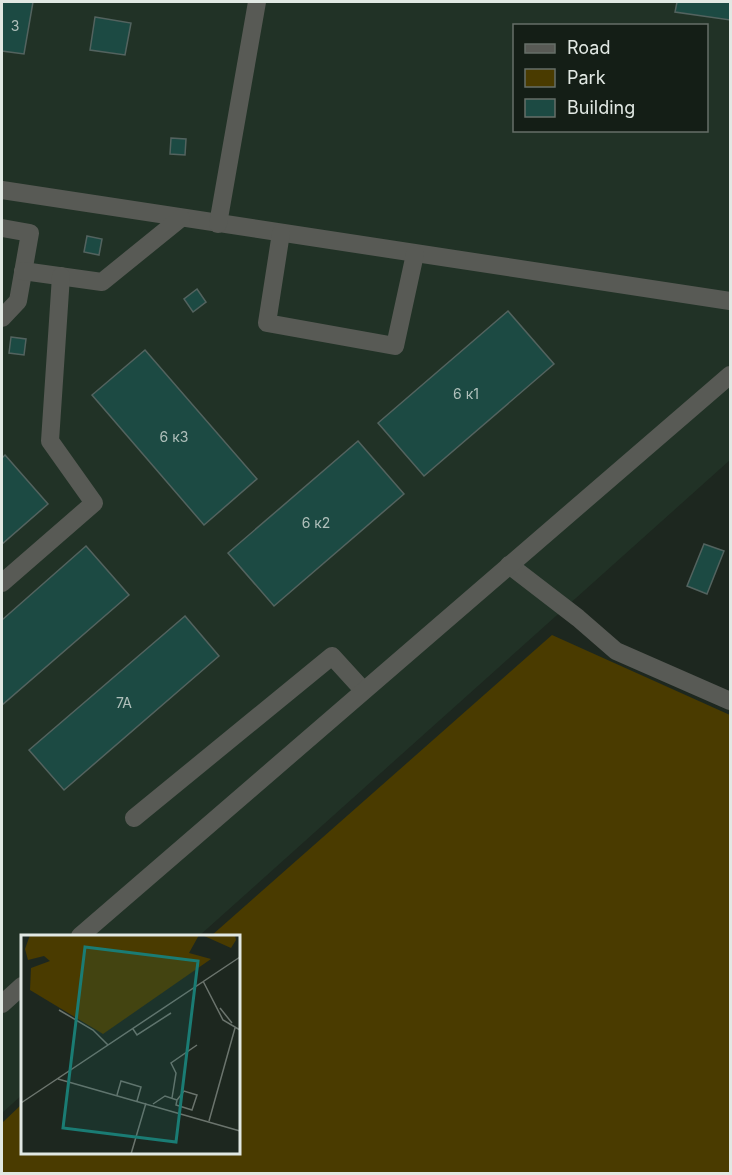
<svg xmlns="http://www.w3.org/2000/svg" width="732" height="1175" font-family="Inter,sans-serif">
	<rect width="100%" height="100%" fill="#1d271f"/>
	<path fill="#213226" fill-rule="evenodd" d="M2,2h728v458l-531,476h-177v159l-20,18zM514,26h192v104h-192z"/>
	<path fill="#4a3b00" d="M552,635l178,80v458h-728v-50l20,-19v48h216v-216h-27z"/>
	<g fill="#1c4a43" stroke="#53635f" stroke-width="1.5">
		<path d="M2,2h31l-9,52 -22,-3z"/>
		<path d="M677,2h53v18l-55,-8z"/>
		<path d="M95,17l36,6 -6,32 -35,-5z"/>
		<path d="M171,138l15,1 -1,16 -15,-1z"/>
		<path d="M87,236l15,3 -3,16 -15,-3z"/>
		<path d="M197,289l9,13 -13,10 -9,-13z"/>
		<path d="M508,311l46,53 -130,112 -46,-53z"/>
		<path d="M11,337l15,2 -2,16 -15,-2z"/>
		<path d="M145,350l112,129 -53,46 -112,-130z"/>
		<path d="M358,441l46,53 -130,112 -46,-53z"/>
		<path d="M5,455l43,49 -46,40v-86z"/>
		<path d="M704,544l20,7 -17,43 -20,-8z"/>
		<path d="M86,546l43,49 -127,110v-85z"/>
		<path d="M185,616l34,40 -155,134 -35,-40z"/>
	</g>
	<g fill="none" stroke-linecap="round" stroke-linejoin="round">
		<g stroke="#585a55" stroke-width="18">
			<path d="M2,190l728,111"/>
			<path d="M218,224l39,-222"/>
			<path d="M2,228l28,5 -12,68 -16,17"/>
			<path d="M281,233l-14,90 128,23 20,-92"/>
			<path d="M23,271l79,11 79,-64"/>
			<path d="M509,565l69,53 38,33 114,50"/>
			<path d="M2,583l92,-80 -44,-62 11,-165"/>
			<path d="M134,818l198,-162 31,34"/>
			<path d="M80,936l650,-561"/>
			<path d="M2,1004l20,-18"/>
		</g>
	</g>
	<g text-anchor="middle" stroke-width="5" stroke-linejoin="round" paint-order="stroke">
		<g font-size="14" fill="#b0c0bb">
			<text x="15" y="31">3</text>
			<text x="466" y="399">6 к1</text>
			<text x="174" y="442">6 к3</text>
			<text x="316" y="528">6 к2</text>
			<text x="124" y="708">7А</text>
		</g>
	</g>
	<g transform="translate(21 935)">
		<rect width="219" height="219" fill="#1d271f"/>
		<path d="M9,0h169l-10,18 22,6 -108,75 -73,-44 1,-22 19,-7 -6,-5 -16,4 -3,-11zM181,0h33l1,5 -5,8z" fill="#4a3b00"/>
		<path fill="none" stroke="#6b746d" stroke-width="1.5" d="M182,46l20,39 17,10M199,73l12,15M38,75l34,20 15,15M112,94l4,6 34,-22M37,144l182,52M96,160l4,-14 20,6 -4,14M151,163l4,-25 -5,-10 26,-18M0,168l219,-146M132,169l12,-8 12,4 -1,5 16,5 5,-15 -13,-4 -7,9M188,186l26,-93M110,219l15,-51"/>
		<path fill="#1a7c74" fill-opacity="0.15" stroke="#1a7c74" stroke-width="3" d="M64,12l113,14 -22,181 -113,-14z"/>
		<rect width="219" height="219" fill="none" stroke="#e1e8e3" stroke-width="3"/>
	</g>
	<rect width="732" height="1175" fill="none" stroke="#e1e8e3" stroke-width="6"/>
	<rect x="513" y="24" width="195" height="108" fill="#141e16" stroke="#666f68" stroke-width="1.5"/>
	<rect x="525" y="44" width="30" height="9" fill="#585a55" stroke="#666f68" stroke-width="1.5"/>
	<text x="567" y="54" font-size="18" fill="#e1e8e3">Road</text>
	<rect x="525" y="69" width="30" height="18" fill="#4a3b00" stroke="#666f68" stroke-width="1.5"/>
	<text x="567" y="84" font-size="18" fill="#e1e8e3">Park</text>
	<rect x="525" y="99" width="30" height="18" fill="#1c4a43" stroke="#666f68" stroke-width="1.5"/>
	<text x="567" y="114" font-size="18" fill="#e1e8e3">Building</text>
</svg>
